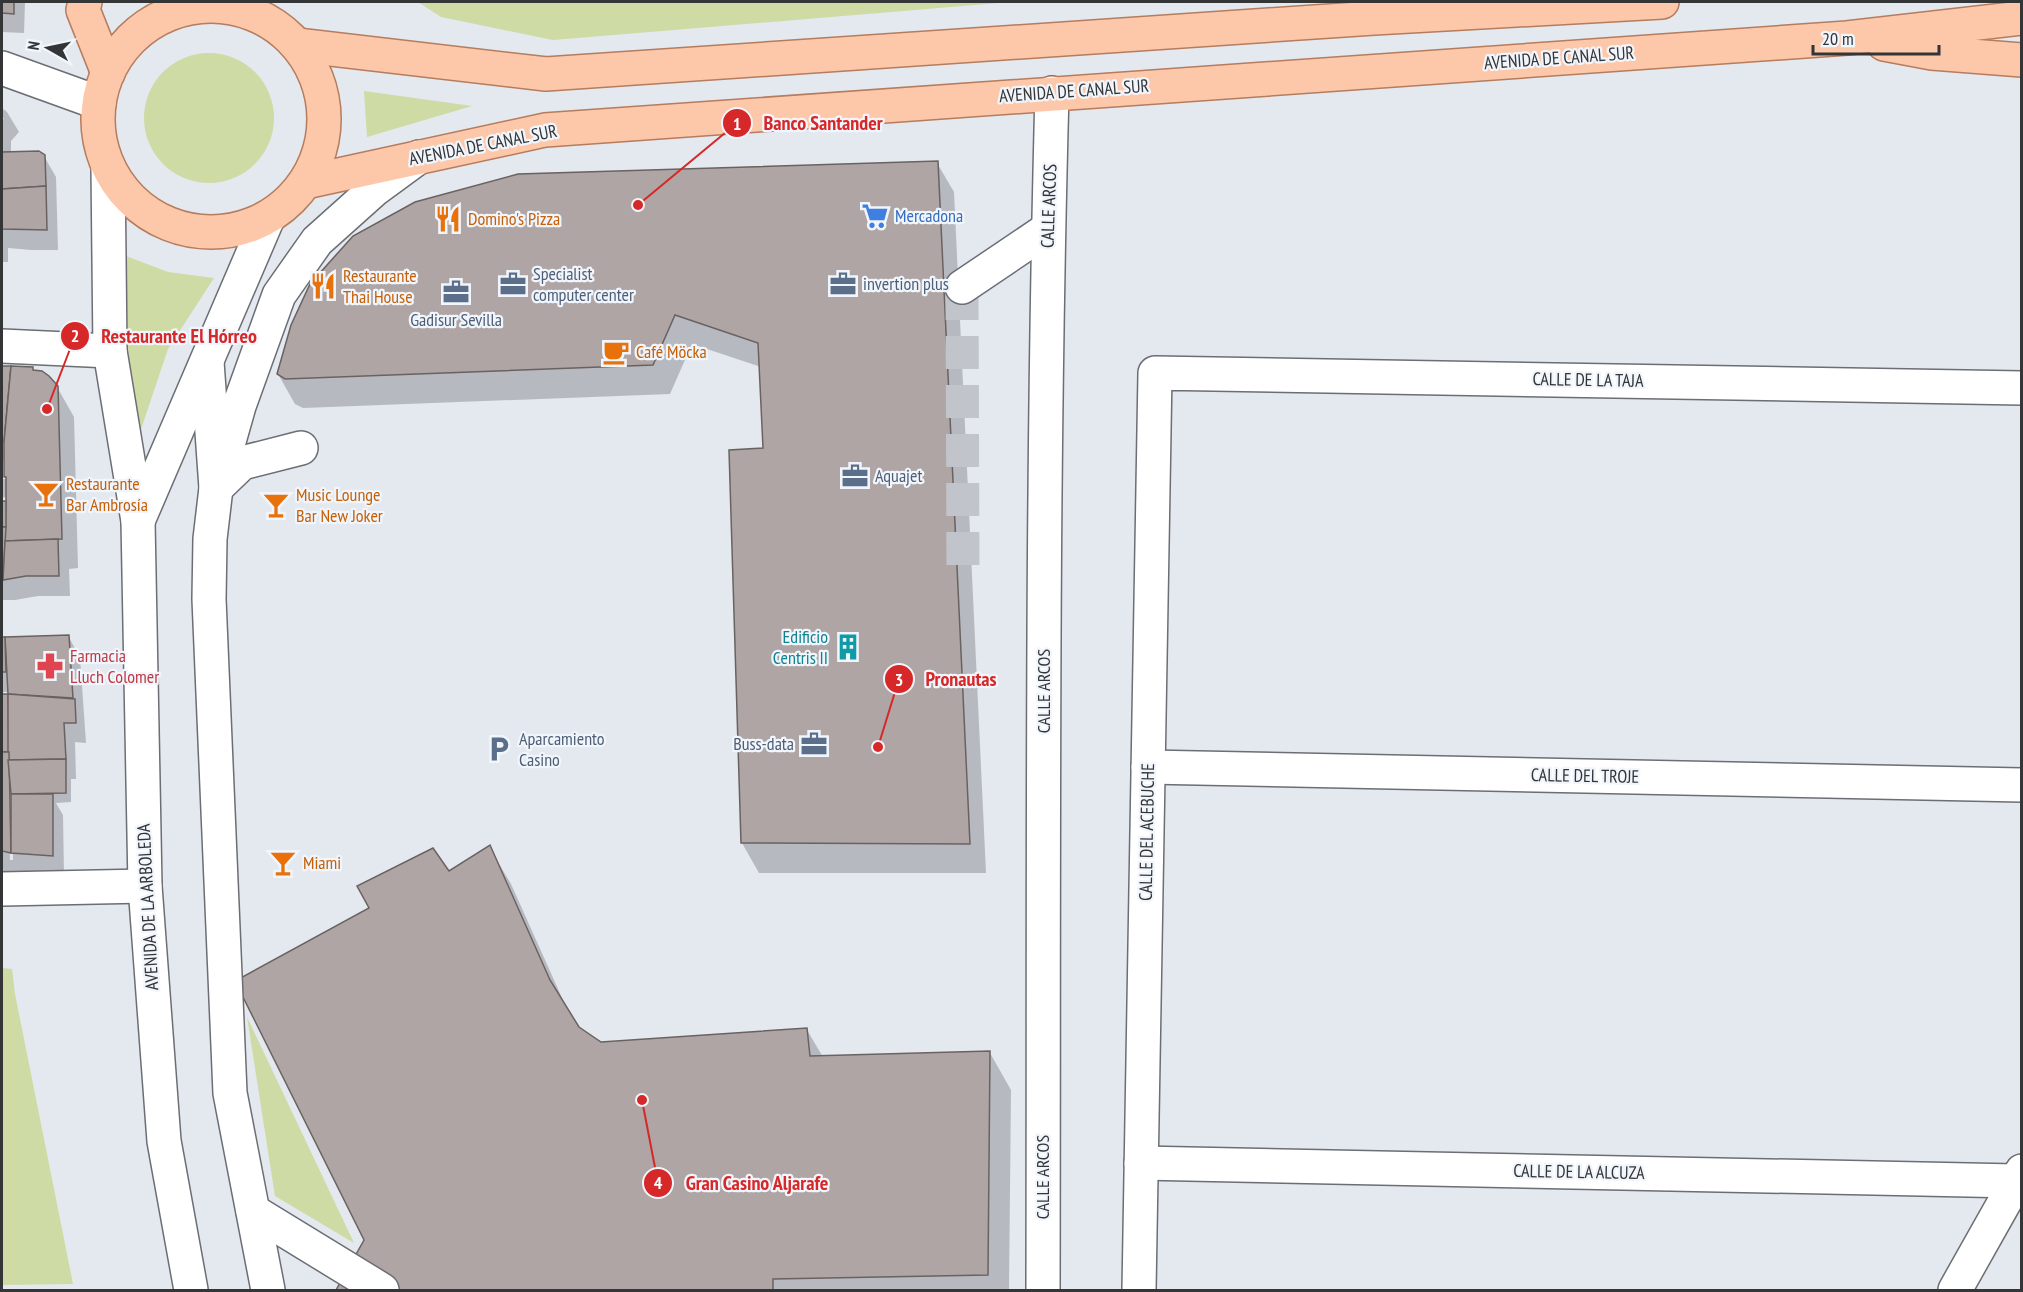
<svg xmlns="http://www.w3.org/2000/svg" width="2023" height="1292" font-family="'PT Sans Narrow',sans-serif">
	<rect width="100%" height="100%" fill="#e4e8ef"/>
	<g fill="#cedba4">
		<path d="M418,2h593l-458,38 -112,-23z"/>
		<circle cx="209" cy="118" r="65"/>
		<path d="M364,91l108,15 -105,31z"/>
		<path d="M126,256l42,16 46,6 -46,71 -32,95 -8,-96z"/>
		<path d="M2,968l10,1 3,25 58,290 -71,1z"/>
		<path d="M247,1017l107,226 -79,-47z"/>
	</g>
	<g fill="#0003" fill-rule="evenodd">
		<path d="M2,2h23l-1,31 -22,-1z"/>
		<path d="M2,108l5,4 12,20 -8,9v12l33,3 12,21 2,73h-27l-23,-2v14h-6v11v-152l2,-3h-2z"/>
		<path d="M937,163l17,29 32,681h-227l-17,-30 23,-393 -4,-83 -69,-23 -22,50 -367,14 -8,-4 -17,-30z"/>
		<path d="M2,367l30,1 3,4 22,15 17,30 4,151 -9,1 1,27h-32l-23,4h-13v-98l6,1v-5l-6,-1v-18h5l-1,-18h-4z"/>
		<path d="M68,636l12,21 6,86 -11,-1 1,37h-5v23l-15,1 7,12 1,60 -62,2v-182l7,1v-4h-7v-53zM8,782h3l2,78h-3z"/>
		<path d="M489,847l22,37 56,125 11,19 23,16 206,-14 16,27 167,-4 21,37 -2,200h-672l29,-50 82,-367z"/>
	</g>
	<g fill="#aea5a4" stroke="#6a6261" stroke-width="1.5">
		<path d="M2,2h12v12l-12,-1z"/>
		<path d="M39,151l6,4 1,31 -44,3v-37z"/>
		<path d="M938,161l32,683 -229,-1 -12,-393 34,-2 -5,-105 -83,-28 -22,50 -368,14 -8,-5 14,-49 19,-41 43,-48 62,-34 103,-28z"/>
		<path d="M46,186l1,44 -45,-1v-40z"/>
		<path d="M2,366h9l-7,76h-2z"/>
		<path d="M11,366l22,1v3l9,1 7,5 9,10 4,153 -57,2 1,-40v-24h-2v-35z"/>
		<rect x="2" y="501" width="4" height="26"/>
		<path d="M2,527h4l-3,53h-1z"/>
		<path d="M58,539l1,37h-33l-23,4 2,-39z"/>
		<path d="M69,635l4,63 -65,-4 -3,-57z"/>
		<path d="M2,637h3l1,35h-4z"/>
		<path d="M2,694h6l1,58h-7z"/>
		<path d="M8,694l67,5 1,24h-12l2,36 -58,1z"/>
		<path d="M2,752h7l2,101 -9,-2z"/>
		<path d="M66,759v34l-55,1 -3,-34z"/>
		<path d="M11,794h42v62l-42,-3z"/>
		<path d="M490,845l60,135 29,47 22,15 206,-14 3,28 180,-5 -2,224 -215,4v11h-437l28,-50 -129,-259 134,-73 -12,-22 76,-38 16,23z"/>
	</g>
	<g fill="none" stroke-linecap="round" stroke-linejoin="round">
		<path stroke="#c1c4ca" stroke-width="33" stroke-dasharray="33 16" stroke-linecap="butt" d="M962,287l1,292"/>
		<g stroke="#6b6e74" stroke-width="36">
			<g id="minor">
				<path d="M2,68l97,35"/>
				<path d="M108,167l2,184 28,170 7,365 19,255 27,149"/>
				<path d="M962,287l86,-58"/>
				<path d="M2,346l108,5"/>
				<path d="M207,362l9,126 -6,51 -1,60 21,494 38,197"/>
				<path d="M222,466l17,-60 40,-111 38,-54 57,-51 45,-33"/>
				<path d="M216,488l26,-25 59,-15"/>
				<path d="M138,521l130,-303"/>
				<path d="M1148,767l874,18"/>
				<path d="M2,889l143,-3"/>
				<path d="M1141,1163l875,18"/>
				<path d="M253,1211l129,79"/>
				<path d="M1043,1290c1,-399 -2,-798 9,-1197"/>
				<path d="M1139,1290l16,-917 867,15"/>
				<path d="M1955,1290l67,-119"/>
			</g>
		</g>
		<g stroke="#b57c5d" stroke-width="36">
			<g id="major">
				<path d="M85,2l-2,8 25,63"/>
				<circle cx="211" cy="119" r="113"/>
				<path d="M1884,44l48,9 90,7"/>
				<path d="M297,45l249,29 828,-56 288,-16"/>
				<path d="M306,182l239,-52 1302,-92 175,-20"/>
			</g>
		</g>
		<use href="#minor" stroke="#fff" stroke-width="33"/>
		<use href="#major" stroke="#fdc8aa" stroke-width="33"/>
	</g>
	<defs>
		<g id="supermarket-bare" transform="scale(2.07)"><path d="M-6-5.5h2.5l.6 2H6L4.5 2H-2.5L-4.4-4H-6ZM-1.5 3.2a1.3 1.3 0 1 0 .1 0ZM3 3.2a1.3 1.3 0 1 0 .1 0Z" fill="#3f7fe0" stroke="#f1f5fc" stroke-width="2.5" paint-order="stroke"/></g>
		<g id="restaurant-bare" transform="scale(2.07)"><path d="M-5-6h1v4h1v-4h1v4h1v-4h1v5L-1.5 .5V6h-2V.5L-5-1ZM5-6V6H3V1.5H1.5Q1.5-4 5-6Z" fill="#e8710a" stroke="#f1f5fc" stroke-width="2.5" paint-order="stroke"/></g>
		<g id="office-bare" transform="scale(2.07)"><path d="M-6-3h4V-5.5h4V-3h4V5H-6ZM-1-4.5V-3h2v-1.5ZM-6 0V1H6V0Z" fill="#5c6f8a" stroke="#f1f5fc" stroke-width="2.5" paint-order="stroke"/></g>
		<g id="cafe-bare" transform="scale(2.07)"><path d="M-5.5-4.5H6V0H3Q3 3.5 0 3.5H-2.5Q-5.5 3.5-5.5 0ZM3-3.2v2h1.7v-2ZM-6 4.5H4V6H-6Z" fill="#e8710a" stroke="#f1f5fc" stroke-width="2.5" paint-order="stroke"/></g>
		<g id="bar-bare" transform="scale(2.07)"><path d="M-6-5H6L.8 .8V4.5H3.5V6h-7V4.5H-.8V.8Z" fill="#e8710a" stroke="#f1f5fc" stroke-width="2.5" paint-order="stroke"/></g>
		<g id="building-bare" transform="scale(2.07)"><path d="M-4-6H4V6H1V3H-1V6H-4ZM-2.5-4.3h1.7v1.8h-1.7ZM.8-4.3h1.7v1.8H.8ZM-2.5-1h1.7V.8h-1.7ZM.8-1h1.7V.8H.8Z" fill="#0f9aa8" stroke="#f1f5fc" stroke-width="2.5" paint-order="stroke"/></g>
		<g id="pharmacy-bare" transform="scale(2.07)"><path d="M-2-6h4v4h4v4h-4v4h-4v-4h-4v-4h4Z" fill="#e0444e" stroke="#f1f5fc" stroke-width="2.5" paint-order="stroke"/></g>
		<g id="parking-bare" transform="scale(2.07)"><path d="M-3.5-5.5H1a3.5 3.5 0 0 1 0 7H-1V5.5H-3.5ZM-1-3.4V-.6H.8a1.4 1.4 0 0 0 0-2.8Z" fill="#5c6f8a" stroke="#f1f5fc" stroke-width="2.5" paint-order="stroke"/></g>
	</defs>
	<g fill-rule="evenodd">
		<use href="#supermarket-bare" x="875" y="216"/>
		<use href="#restaurant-bare" x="448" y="219"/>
		<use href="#office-bare" x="513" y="284"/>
		<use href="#office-bare" x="843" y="284"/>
		<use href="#restaurant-bare" x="323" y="286"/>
		<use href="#office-bare" x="456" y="292"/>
		<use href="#cafe-bare" x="616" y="352"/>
		<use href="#office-bare" x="855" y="476"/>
		<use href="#bar-bare" x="46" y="494"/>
		<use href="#bar-bare" x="276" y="505"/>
		<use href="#building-bare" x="848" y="647"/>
		<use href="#pharmacy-bare" x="50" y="666"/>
		<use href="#office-bare" x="814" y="744"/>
		<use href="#parking-bare" x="499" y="749"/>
		<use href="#bar-bare" x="283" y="863"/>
	</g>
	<g text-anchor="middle" stroke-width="4.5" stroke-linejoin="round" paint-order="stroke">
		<g font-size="18" fill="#333537" stroke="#f1f5fc">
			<text transform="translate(1559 58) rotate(-4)" y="6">AVENIDA DE CANAL SUR</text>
			<text transform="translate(1074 91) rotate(-4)" y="6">AVENIDA DE CANAL SUR</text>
			<text transform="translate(483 145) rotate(-11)" y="6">AVENIDA DE CANAL SUR</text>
			<text transform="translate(1049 206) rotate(-88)" y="6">CALLE ARCOS</text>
			<text transform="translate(1588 380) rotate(1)" y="6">CALLE DE LA TAJA</text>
			<text transform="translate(1044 691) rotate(-90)" y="6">CALLE ARCOS</text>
			<text transform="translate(1585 776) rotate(1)" y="6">CALLE DEL TROJE</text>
			<text transform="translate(1147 832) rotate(-89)" y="6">CALLE DEL ACEBUCHE</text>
			<text transform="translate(148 907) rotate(-93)" y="6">AVENIDA DE LA ARBOLEDA</text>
			<text transform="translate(1579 1172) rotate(1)" y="6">CALLE DE LA ALCUZA</text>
			<text transform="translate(1043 1177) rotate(-90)" y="6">CALLE ARCOS</text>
		</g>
		<g font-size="18" fill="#366cbe" stroke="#f1f5fc" text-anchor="start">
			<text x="895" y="222">Mercadona</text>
		</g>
		<g font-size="18" fill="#c56008" stroke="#f1f5fc" text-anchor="start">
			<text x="468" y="225">Domino's Pizza</text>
			<text x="343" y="282">Restaurante<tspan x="343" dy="21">Thai House</tspan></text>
			<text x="636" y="358">Café Möcka</text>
			<text x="66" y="490">Restaurante<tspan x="66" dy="21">Bar Ambrosía</tspan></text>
			<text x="296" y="501">Music Lounge<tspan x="296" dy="21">Bar New Joker</tspan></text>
			<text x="303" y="869">Miami</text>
		</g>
		<g font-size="18" fill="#4e5e75" stroke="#f1f5fc" text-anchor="start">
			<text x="533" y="280">Specialist<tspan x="533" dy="21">computer center</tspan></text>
			<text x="863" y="290">invertion plus</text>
			<text x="456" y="326" text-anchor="middle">Gadisur Sevilla</text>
			<text x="875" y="482">Aquajet</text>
			<text x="519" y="745">Aparcamiento<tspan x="519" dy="21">Casino</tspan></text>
			<text x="794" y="750" text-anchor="end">Buss-data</text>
		</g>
		<g font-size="18" fill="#0d838f" stroke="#f1f5fc" text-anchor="end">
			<text x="828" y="643">Edificio<tspan x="828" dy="21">Centris II</tspan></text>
		</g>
		<g font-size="18" fill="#be3a42" stroke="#f1f5fc" text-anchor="start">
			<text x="70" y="662">Farmacia<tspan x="70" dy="21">Lluch Colomer</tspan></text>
		</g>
	</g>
	<path fill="none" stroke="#d62828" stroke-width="2" d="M638 205L737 123M47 409L75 336M878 747L899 679M642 1100L658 1183"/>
	<g fill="#d62828" stroke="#f1f5fc" stroke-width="2">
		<circle cx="638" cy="205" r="6"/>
		<circle cx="47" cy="409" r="6"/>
		<circle cx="878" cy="747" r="6"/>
		<circle cx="642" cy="1100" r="6"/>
		<circle cx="737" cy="123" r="15"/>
		<circle cx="75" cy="336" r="15"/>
		<circle cx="899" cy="679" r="15"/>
		<circle cx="658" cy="1183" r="15"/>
	</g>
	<g font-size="18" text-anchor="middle" font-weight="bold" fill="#fff">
		<text x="737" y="130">1</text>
		<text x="75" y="342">2</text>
		<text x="899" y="686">3</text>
		<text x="658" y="1189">4</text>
	</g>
	<g font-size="20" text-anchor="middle" font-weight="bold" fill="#d62828" stroke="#f1f5fc" stroke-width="4.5" stroke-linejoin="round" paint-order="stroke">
		<text x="823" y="130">Banco Santander</text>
		<text x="179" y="343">Restaurante El Hórreo</text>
		<text x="961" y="686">Pronautas</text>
		<text x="757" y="1190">Gran Casino Aljarafe</text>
	</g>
	<rect width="2023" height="1292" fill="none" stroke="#333537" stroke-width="6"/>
	<g transform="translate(48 48) rotate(279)" stroke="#f1f5fc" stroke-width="4.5" paint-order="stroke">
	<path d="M0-4.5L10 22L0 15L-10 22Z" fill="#333537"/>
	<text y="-9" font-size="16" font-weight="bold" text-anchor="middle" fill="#333537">N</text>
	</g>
	<path d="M1813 45v9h126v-9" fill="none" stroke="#333537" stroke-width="3"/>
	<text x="1822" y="45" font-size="18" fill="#333537" stroke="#f1f5fc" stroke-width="4.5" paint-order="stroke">20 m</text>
</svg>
